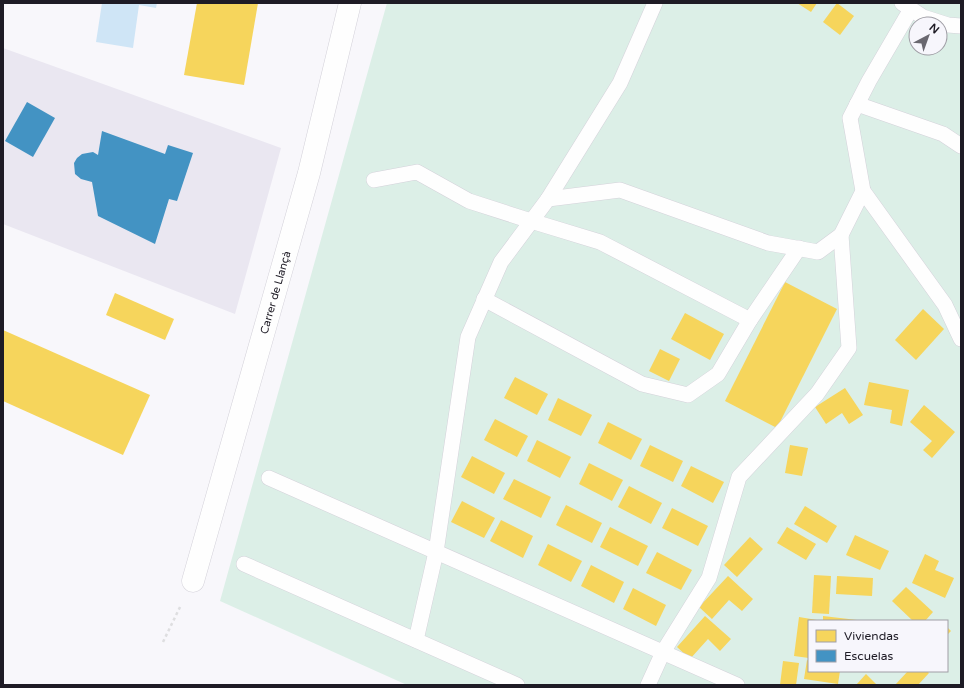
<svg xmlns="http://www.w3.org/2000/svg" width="964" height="688" font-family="'Varela Round',sans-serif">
	<rect width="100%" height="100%" fill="#f8f7fb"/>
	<path fill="#eae7f1" d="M3,48l278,100 -46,166 -232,-90z"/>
	<path fill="#dcefe7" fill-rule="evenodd" d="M387,3h574v682h-554l-187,-84zM916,24h24v24h-24zM809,621h138v50h-138z"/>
	<path fill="#cfe5f6" d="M102,3h55l-1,5 -17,-3 -6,43 -37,-6z"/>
	<g fill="#f6d55c">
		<path d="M197,3h61l-14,82 -60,-10z"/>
		<path d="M797,3h20l-6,9z"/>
		<path d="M837,3l17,13 -14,19 -17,-13z"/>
		<path d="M785,282l52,27 -60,119 -52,-27z"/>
		<path d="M115,293l59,26 -9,21 -59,-25z"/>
		<path d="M923,309l21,20 -28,31 -21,-20z"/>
		<path d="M685,313l39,21 -14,26 -39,-21z"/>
		<path d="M3,330l147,65 -27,60 -120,-54z"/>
		<path d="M660,349l20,10 -11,22 -20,-10z"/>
		<path d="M515,377l33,17 -11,21 -33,-17z"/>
		<path d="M869,382l40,8 -7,36 -12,-3 2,-13 -28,-5z"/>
		<path d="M845,388l18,27 -14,9 -7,-11 -16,11 -11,-17z"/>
		<path d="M558,398l34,17 -11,21 -33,-16z"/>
		<path d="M924,405l31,27 -23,26 -9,-8 9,-9 -22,-19z"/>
		<path d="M495,419l33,17 -11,21 -33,-17z"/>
		<path d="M608,422l34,17 -11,21 -33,-17z"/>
		<path d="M537,440l34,17 -11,21 -33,-17z"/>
		<path d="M650,445l33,16 -10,21 -33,-16z"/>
		<path d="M790,445l18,3 -6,28 -17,-3z"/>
		<path d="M472,456l33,17 -11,21 -33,-17z"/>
		<path d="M589,463l34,17 -11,21 -33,-17z"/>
		<path d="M691,466l33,16 -11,21 -32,-17z"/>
		<path d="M514,479l37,18 -10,21 -38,-19z"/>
		<path d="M629,486l33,17 -11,21 -33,-17z"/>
		<path d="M462,501l33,17 -11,20 -33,-16z"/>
		<path d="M566,505l36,18 -10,20 -36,-18z"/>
		<path d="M805,506l32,20 -10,17 -33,-19z"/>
		<path d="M672,508l36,18 -10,20 -36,-18z"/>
		<path d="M501,520l32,16 -10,22 -33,-17z"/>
		<path d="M610,527l38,19 -10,20 -38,-19z"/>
		<path d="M787,527l29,17 -10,16 -29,-17z"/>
		<path d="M855,535l34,16 -9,19 -34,-15z"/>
		<path d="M750,537l13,12 -26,28 -13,-12z"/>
		<path d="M548,544l34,17 -11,21 -33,-17z"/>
		<path d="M657,552l35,18 -11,20 -35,-17z"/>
		<path d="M925,554l14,7 -4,9 19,8 -9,20 -33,-15z"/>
		<path d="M591,565l33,17 -10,21 -33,-17z"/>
		<path d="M814,575l17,1 -2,38 -17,-1z"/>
		<path d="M728,576l25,23 -11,12 -13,-11 -17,19 -13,-12z"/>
		<path d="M837,576l36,2 -1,18 -36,-2z"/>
		<path d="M906,587l27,25 -8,9h-12l-21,-20z"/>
		<path d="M633,588l33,17 -10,21 -33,-17z"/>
		<path d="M705,616l26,23 -11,12 -12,-12 -18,20 -13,-12z"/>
		<path d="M823,616l34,4v1h-34z"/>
		<path d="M799,617l18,3v1h-8v37l-15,-2z"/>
		<path d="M947,627l4,4 -4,4z"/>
		<path d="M807,660l2,1v10h31l-2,13 -34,-5z"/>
		<path d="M783,661l16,2 -3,22h-16z"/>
		<path d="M908,671h19l2,2 -11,12h-23z"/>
		<path d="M866,674l11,11h-21z"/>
	</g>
	<g fill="#4393c3">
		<path d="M27,102l28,16 -22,39 -28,-16z"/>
		<path d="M102,131l63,23 3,-9 25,8 -16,48 -8,-2 -14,45 -57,-28 -6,-34 -11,-3 -6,-5 -1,-11 3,-5 5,-4 11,-2 5,3z"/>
	</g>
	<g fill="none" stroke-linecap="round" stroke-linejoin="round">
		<g stroke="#d4d2da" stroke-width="16">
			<g id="service">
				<path d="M902,3l21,14 25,8 13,1"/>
				<path d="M857,104l86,30 18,12"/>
				<path d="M374,180l43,-8 52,29 62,20 69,21 150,78"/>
				<path d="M863,191l82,114 16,34"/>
				<path d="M548,199l72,-116 35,-80"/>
				<path d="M484,299l158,85 46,11 30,-21 32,-54 49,-72"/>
				<path d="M269,478l468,207"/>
				<path d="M244,564l273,121"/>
				<path d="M416,640l20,-88 32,-215 33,-75 47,-63 72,-9 148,53 50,9 23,-17 22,-44 -13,-73 19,-37 42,-72"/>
				<path d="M648,685l15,-33 46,-74 30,-101 78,-83 32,-46 -8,-113"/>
			</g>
		</g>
		<g stroke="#d4d2da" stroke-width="23">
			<g id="pedestrian">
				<path id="s1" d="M193,581l116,-408 41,-170"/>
			</g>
		</g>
		<path stroke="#dedee0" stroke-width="2.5" stroke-dasharray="3 3" stroke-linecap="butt" d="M163,642l18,-37"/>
		<use href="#service" stroke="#fefefe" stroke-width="15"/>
		<use href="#pedestrian" stroke="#fefefe" stroke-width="22"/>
	</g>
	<g text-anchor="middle" stroke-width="4" stroke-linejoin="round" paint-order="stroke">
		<g font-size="11" fill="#1e1b25" stroke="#f7f6fc">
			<text dy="4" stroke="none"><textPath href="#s1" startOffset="300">Carrer de Llançà</textPath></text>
		</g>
	</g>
	<rect width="964" height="688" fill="none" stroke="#1e1b25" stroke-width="8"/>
	<rect x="808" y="620" width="140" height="52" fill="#f7f6fc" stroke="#a09ea6"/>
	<rect x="816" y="630" width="20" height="12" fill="#f6d55c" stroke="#a09ea6"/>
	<text x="844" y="640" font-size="12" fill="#1e1b25">Viviendas</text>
	<rect x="816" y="650" width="20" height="12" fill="#4393c3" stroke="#a09ea6"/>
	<text x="844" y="660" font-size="12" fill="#1e1b25">Escuelas</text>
	<g transform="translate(928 36) rotate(41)"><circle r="19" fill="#f7f6fc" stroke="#a09ea6"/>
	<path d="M0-3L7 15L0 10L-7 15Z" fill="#6a6870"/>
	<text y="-6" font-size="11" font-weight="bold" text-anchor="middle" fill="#1e1b25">N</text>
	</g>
</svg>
